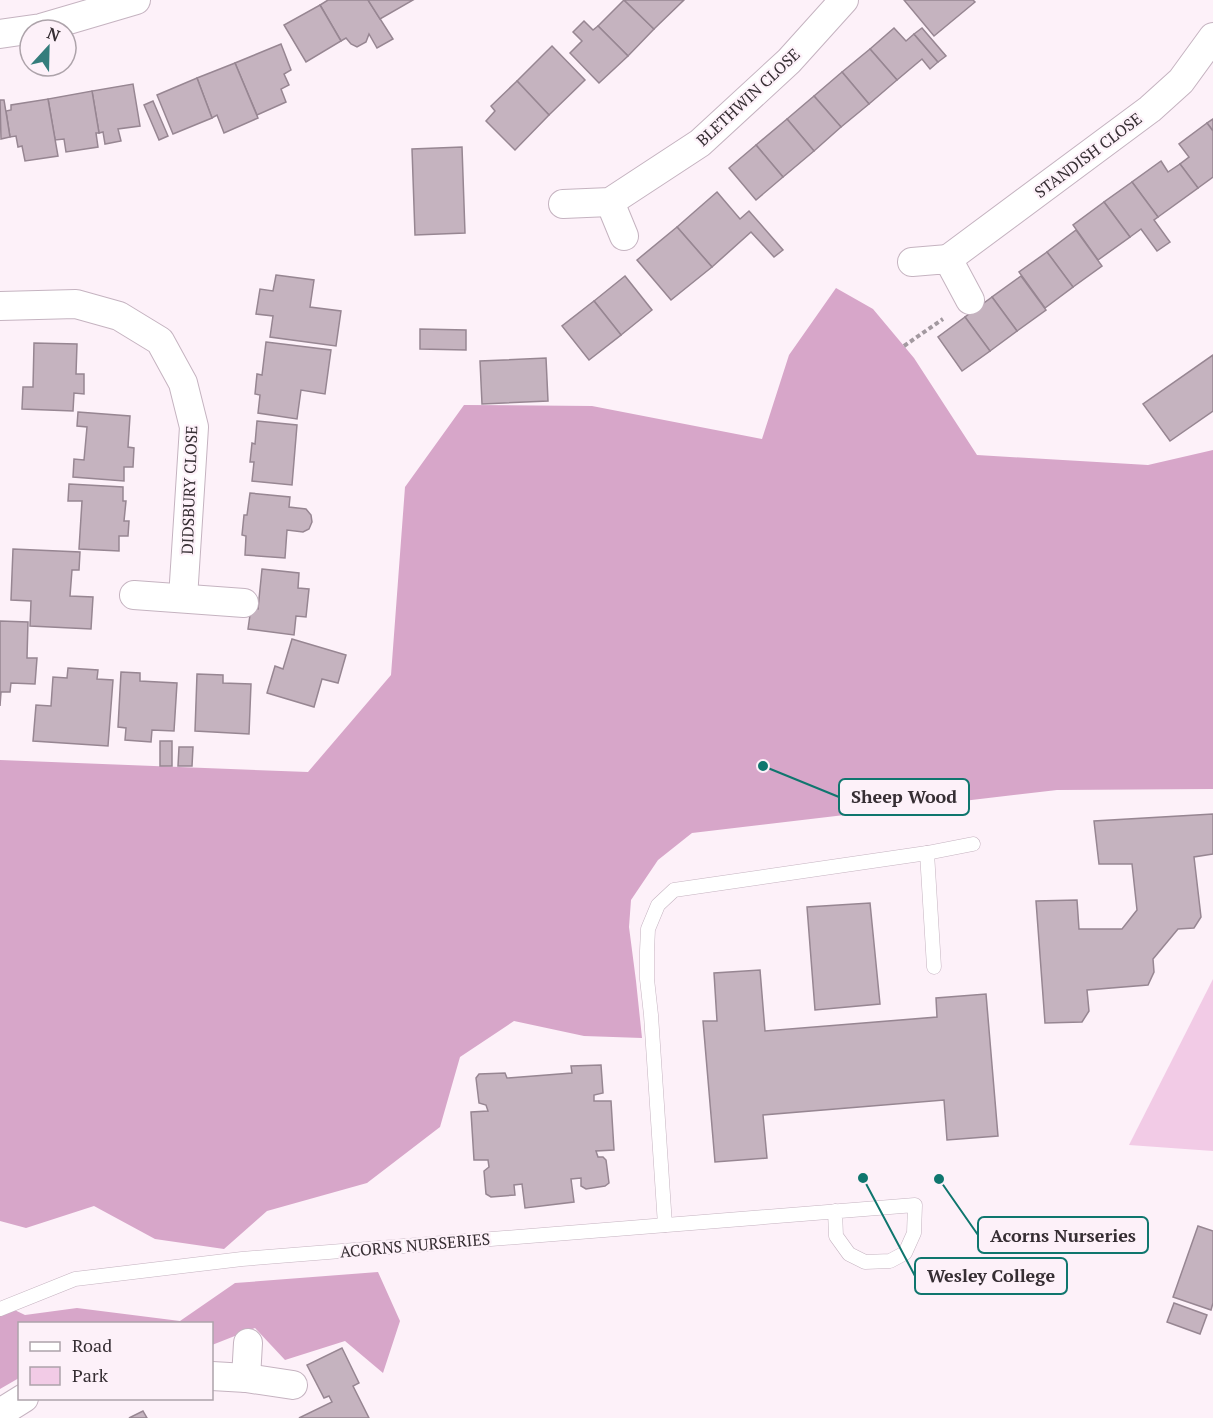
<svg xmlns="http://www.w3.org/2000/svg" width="1213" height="1418" font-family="'PT Serif',serif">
	<rect width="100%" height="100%" fill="#fdf1f9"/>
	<path fill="#f2cbe6" d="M1213,979v172l-84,-6z"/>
	<g fill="#d7a6c9">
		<path d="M836,288l37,21 41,49 63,97 171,10 65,-15v339l-156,1 -365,43 -34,27 -27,40 -2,27 7,54 6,57 -58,-2 -70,-15 -54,36 -20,70 -73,56 -100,28 -43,38 -69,-10 -61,-33 -68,22 -26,-7v-461l308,12 83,-97 14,-188 59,-82 128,1 170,33 27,-84z"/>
		<path d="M378,1272l22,49 -17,52 -38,-32 -60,19 -30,-32 -43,17v-21h-192l-1,54 -19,11v-86l25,12 52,-7 103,13 55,-38z"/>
	</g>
	<g fill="#c5b3bf" stroke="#978692" stroke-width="1.5">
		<path d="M328,0h40l25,39 -16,9 -8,-14 -3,8 -9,5 -6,-3 -5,-6 -5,3 -21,-36z"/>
		<path d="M368,0h45l-33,19z"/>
		<path d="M624,0l30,29 -26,27 -30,-30z"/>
		<path d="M624,0h60l-30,29z"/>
		<path d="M904,0h69l2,2 -41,34z"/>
		<path d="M320,5l21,36 -35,21 -22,-37z"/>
		<path d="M584,21l9,9 5,-4 30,30 -29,27 -29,-30 12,-12 -9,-9z"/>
		<path d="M894,28l12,13 8,-7 24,28 -8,7 -8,-10 -25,21 -27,-31z"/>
		<path d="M922,28l24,28 -8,6 -24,-28z"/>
		<path d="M281,44l10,26 -7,4 5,11 -8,4 5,13 -29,13 -22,-52z"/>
		<path d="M552,46l33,34 -36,35 -32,-34z"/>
		<path d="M870,49l27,31 -28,24 -27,-32z"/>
		<path d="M235,63l23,55 -34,15 -7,-18 -5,3 -15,-40z"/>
		<path d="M842,72l27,32 -28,23 -27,-31z"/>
		<path d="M197,78l15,40 -39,16 -16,-39z"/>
		<path d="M517,81l32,34 -34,35 -29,-29 9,-10 -4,-5z"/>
		<path d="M133,84l7,42 -22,3 3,12 -16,3 -2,-12 -4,1 -7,-42z"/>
		<path d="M92,91l7,42h-3l2,14 -32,5 -2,-13 -9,1 -7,-41z"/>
		<path d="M814,96l27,31 -27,24 -27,-32z"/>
		<path d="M48,99l10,57 -33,5 -3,-15 -4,1 -2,-11 -6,1 -4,-26 5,-1v-5z"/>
		<path d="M0,100h4l6,37 -9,2z"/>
		<path d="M153,101l15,35 -9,4 -15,-35z"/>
		<path d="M787,119l27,32 -31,26 -27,-32z"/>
		<path d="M1213,119v12l-6,-8z"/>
		<path d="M1207,123l6,8v46l-15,11 -18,-24 9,-7 -10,-13z"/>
		<path d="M756,145l27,32 -27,23 -27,-32z"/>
		<path d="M462,147l3,86 -50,2 -3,-86z"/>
		<path d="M1161,161l7,11 12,-8 18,24 -40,29 -26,-35z"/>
		<path d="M1132,182l26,35 -4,3 16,22 -13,9 -16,-22 -11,8 -26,-35z"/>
		<path d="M717,192l23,27 9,-8 34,39 -9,7 -23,-25 -39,35 -35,-40z"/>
		<path d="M1104,202l26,35 -32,23 -25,-35z"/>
		<path d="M677,227l35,40 -41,33 -34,-40z"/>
		<path d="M1076,230l26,36 -29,21 -26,-35z"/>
		<path d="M1047,252l26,35 -28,21 -26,-36z"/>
		<path d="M276,275l38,5 -4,27 31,4 -5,35 -66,-9 3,-21 -17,-2 4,-25 13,2z"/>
		<path d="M625,276l27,34 -31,25 -27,-34z"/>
		<path d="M1021,276l25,34 -29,21 -25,-34z"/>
		<path d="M992,297l25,34 -27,20 -25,-34z"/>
		<path d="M594,301l27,34 -32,25 -27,-34z"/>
		<path d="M965,317l25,34 -28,20 -24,-34z"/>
		<path d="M420,329l46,1v20l-46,-1z"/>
		<path d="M266,342l65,8 -6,44 -24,-4 -4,29 -39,-6 2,-18 -5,-1 2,-20 5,1z"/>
		<path d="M34,343l43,1 -1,30h8v20l-10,-1 -1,18 -51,-2 1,-22h10z"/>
		<path d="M1213,355v56l-43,30 -27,-37z"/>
		<path d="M546,358l2,43 -66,3 -2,-43z"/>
		<path d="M78,412l52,4 -2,31 6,1 -1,19h-9v14l-51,-4 1,-18 10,1 3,-33 -10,-1z"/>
		<path d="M257,421l40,4 -5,60 -40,-4 2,-19h-4l2,-19 3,1z"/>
		<path d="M69,484l54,3v14h3l-2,20h5l-1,15h-9v15l-40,-2 3,-48h-14z"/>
		<path d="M250,493l40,4 -1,10 17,2 5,6 1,7 -3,7 -6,3 -16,-2 -2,28 -40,-3 1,-19 -4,-1 2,-20h3z"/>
		<path d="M13,549l67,3 -1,18h-7l-2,26 23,1 -2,32 -61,-3 1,-25 -20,-1z"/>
		<path d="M262,569l37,4 -1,15 11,1 -3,28 -10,-1 -2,19 -46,-6 3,-21 7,1z"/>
		<path d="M0,621l28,1 -1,36h10l-2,26 -24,-1 -1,9h-9l-1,14z"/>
		<path d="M292,639l54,16 -8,28 -16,-4 -8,28 -47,-14 8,-27 8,3z"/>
		<path d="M68,668l30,2 -1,9 16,1 -5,66 -75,-5 3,-36 15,1 2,-29 14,1z"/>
		<path d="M121,672l19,1v8l37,2 -3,48 -22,-1 -1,12 -26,-2 1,-12 -8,-1z"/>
		<path d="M197,674l26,1v8l28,1 -2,50 -54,-3z"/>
		<rect x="160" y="741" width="12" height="25"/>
		<path d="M179,747h14l-1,19h-14z"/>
		<path d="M1213,814v40l-19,3 7,60 -7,11 -16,1 -25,30 1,13 -6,13 -61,5 2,21 -7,11 -37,1 -9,-122 41,-1 2,29h43l15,-19 -5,-46h-33l-5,-43z"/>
		<path d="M870,903l10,101 -65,6 -8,-103z"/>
		<path d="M760,970l5,61 172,-14 -1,-19 50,-4 12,142 -51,4 -3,-40 -181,15 4,43 -52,4 -12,-141h14l-3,-48z"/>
		<path d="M601,1065l2,28 -9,2v6h17l3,49 -18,1 2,6h5l3,3 3,23 -4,3 -19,3 -5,-3v-8l-10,1 3,23 -49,6 -3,-24 -8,1 1,10 -24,2 -5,-3 -2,-23 5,-4 -1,-7h-14l-3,-48 17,-1 -2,-6 -7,-2 -3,-25 3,-4 26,-1 2,5 65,-5 -1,-7z"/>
		<path d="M1198,1226l15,5v72l-2,7 -38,-13z"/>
		<path d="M1174,1303l33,12 -7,19 -33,-12z"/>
		<path d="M342,1348l17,35 -6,3 16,32h-70l33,-16 -3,-6 -5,2 -17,-33z"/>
		<path d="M143,1411l4,7h-18z"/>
	</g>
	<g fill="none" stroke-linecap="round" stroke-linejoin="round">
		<g stroke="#c5b3c0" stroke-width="15">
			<g id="lane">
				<path d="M927,853l7,114"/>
				<path d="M665,1225l-14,-210 -4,-36v-28l1,-22 10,-24 16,-15 253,-37 46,-9"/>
				<path d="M0,1309l75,-30 167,-20 673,-54 -1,28 -9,20 -15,8 -25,1 -16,-8 -13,-18 -1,-25"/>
			</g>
		</g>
		<g stroke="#c5b3c0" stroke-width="30">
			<g id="street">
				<path d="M0,34l41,-6 95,-28"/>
				<path d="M610,202l14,34"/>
				<path d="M563,204l47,-2 90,-59 89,-82 55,-61"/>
				<path d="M948,259l202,-150 31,-28 32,-44"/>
				<path d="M912,262l36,-3 22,41"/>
				<path d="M0,306l76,-2 43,12 41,25 23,42 11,44 -11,171"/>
				<path d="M134,595l110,8"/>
				<path d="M212,1376l34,2 47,7"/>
				<path d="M246,1378l2,-35"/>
				<path d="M0,1413l24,-15"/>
			</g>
		</g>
		<path stroke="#a399a0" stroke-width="4" stroke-dasharray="4.5 3" stroke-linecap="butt" d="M904,346l39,-27"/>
		<use href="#lane" stroke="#fff" stroke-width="14"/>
		<use href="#street" stroke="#fff" stroke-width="28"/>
	</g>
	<g text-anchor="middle" stroke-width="4.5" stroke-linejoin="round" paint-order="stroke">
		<g font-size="16" fill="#362e33" stroke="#fdf1f9">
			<text transform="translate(748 97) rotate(-43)" y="6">BLETHWIN CLOSE</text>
			<text transform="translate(1088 155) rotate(-37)" y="6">STANDISH CLOSE</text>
			<text transform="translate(189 490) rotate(-88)" y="6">DIDSBURY CLOSE</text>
			<text transform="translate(415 1245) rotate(-5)" y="6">ACORNS NURSERIES</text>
		</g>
	</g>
	<path fill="none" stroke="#0f766e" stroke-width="2" d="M763 766L839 797M939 1179L978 1235M863 1178L915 1276"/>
	<g fill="#0f766e" stroke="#fdf1f9" stroke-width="2">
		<circle cx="763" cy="766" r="6"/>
		<circle cx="939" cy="1179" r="6"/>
		<circle cx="863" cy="1178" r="6"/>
	</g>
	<g fill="#fdf1f9" stroke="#0f766e" stroke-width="2">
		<rect x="839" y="779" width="130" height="36" rx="6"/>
		<rect x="978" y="1217" width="170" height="36" rx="6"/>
		<rect x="915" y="1258" width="152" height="36" rx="6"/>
	</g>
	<g font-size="18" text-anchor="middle" font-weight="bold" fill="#362e33">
		<text x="904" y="803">Sheep Wood</text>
		<text x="1063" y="1242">Acorns Nurseries</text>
		<text x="991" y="1282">Wesley College</text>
	</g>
	<rect x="18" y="1322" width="195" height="78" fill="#fdf1f9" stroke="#ada3aa" stroke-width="1.5"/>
	<rect x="30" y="1342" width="30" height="9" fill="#ffffff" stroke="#ada3aa" stroke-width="1.5"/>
	<text x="72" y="1352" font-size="18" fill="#362e33">Road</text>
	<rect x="30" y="1367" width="30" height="18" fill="#f2cbe6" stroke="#ada3aa" stroke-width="1.5"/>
	<text x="72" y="1382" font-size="18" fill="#362e33">Park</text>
	<g transform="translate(48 48) rotate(22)"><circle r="28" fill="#fdf1f9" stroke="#ada3aa" stroke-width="1.5"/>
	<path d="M0-4.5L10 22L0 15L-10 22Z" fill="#347d7c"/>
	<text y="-9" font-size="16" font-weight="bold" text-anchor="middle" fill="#362e33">N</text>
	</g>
</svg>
